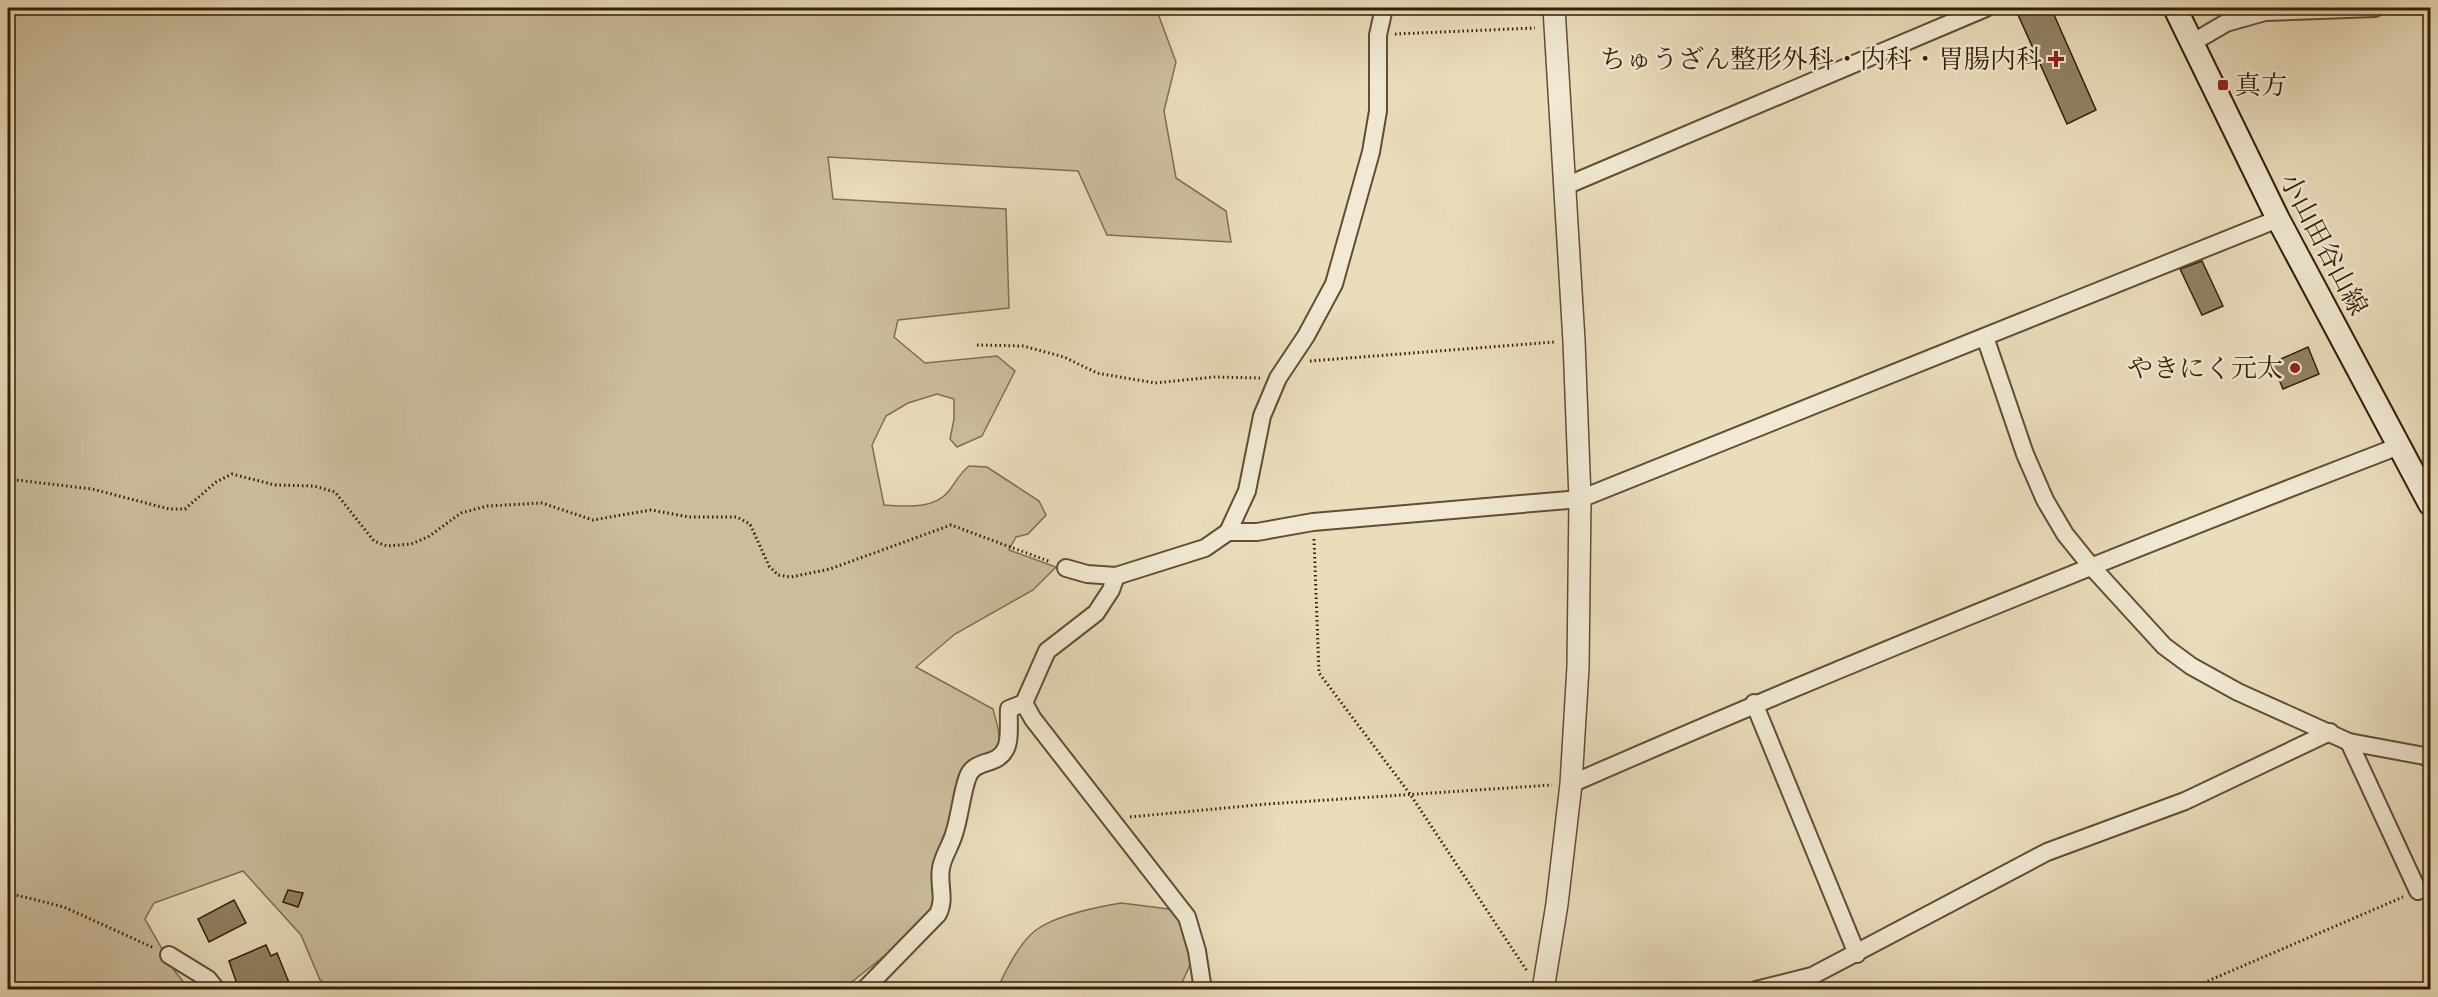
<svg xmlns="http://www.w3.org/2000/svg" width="2438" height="997" font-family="'IM FELL Double Pica','Noto Serif JP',serif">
	<rect width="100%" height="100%" fill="#eaddbc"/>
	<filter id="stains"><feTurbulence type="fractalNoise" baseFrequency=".00333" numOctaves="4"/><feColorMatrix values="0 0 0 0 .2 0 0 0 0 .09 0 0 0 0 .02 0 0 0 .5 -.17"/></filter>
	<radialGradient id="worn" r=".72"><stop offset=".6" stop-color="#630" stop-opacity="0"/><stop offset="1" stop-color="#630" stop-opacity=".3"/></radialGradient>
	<g fill="#cbbd9d" stroke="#7f6e51" stroke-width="1.5">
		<path d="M8,8h1148l20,54 -12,49 12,67 50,33 5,31 -124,-7 -29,-64 -250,-14 5,42 173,10 3,99 -111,12 -4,17 31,26 72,-7 18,15 -33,65 -25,11 -7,-8 4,-20v-20l-17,-5 -29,9 -22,13 -14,29 12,60c20,1 49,5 64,-13 8,-10 11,-18 21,-26l18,1 52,34 7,14 -18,19 -12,3 -7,13 47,17 -23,23 -78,44 -39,33 77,42c3,13 14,39 -4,46 -13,5 -14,2 -25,13l-29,117 -2,26 -29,29 -61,49h-509l-14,-9 -19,-45 -58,-64 -89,32 -9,16 29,51 15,19h-181z"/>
		<path d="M1121,903l48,6 15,10 7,27 -1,19 -11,24 -182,1c8,-19 23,-48 39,-60 19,-14 61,-23 85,-27z"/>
	</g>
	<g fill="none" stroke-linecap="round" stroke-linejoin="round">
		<path stroke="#7c6a4e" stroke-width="5" d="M2419,762l11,5"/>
	</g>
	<g fill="#928264" stroke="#331f05" stroke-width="1.5">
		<path d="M2015,8h36l45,102 -29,14z"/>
		<path d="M2202,261l21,45 -21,9 -22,-46z"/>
		<path d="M2308,347l11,27 -36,15 -11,-26z"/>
		<path d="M288,890l15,3 -5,14 -15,-5z"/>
		<path d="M234,900l12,23 -37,19 -11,-23z"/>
		<path d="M266,945l5,11 6,-3 15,37h-53l-10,-29z"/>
	</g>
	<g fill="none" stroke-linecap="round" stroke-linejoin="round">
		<g stroke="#614e33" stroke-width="20">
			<g id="minor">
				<path d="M2190,44l36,-21 39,-11 110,-4"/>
				<path d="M1563,187l423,-179"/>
				<path d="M1985,337l40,117 20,46 20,34 25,31 74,81 27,20 47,26 111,50 81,15"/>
				<path d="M1228,532h29l56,-10 267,-23 698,-280"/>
				<path d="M1066,568l21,6 29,2 89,-28 23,-16 19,-41 15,-75 16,-38 28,-42 28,-52 37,-132 7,-41v-76l6,-27"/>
				<path d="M1116,576l-5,14 -15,23 -49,38 -23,52 9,16 154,198 10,34 6,39"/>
				<path d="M1754,703l103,251"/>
				<path d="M2349,742l69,149"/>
				<path d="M1571,784c274,-120 550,-231 828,-338"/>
				<path d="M169,955l39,24 9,11"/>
				<path d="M864,990l74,-76c8,-16 0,-29 3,-46 2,-12 10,-23 13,-34 6,-18 7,-37 13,-55 6,-21 29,-12 38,-29 6,-9 3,-30 4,-41l15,-6"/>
				<path d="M1756,990l56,-14 235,-124 138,-51 145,-69"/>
			</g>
		</g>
		<g stroke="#614e33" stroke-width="24">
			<path id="tertiary" d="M1543,990l14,-86 14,-120 7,-117 2,-168 -6,-158 -20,-333"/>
		</g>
		<g stroke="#331f05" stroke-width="26">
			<path id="secondary" d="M2175,8l103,211 152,285"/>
		</g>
		<g stroke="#331f05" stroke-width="3" stroke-dasharray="1.5 3" stroke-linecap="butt">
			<path d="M1395,34l140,-6"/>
			<path d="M977,345l46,1 41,11 33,16 58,10 59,-6 46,1"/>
			<path d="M1310,361l244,-19"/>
			<path d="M8,479l84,10 77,20h16l31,-27 16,-8 43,11 39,1 21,6 39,49 13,5 24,-2 17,-7 33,-24 26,-7 55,-3 51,17 58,-10 38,7h48l13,7 19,42 9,9 13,2 39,-8 121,-44 100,37"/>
			<path d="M1314,539l5,134 91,121 117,177"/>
			<path d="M1130,817l137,-13 285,-19"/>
			<path d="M8,893l56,14 90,41"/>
			<path d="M2187,990l216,-93"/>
		</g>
		<use href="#minor" stroke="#f1e9d3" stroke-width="16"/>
		<use href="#tertiary" stroke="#f1e9d3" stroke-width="21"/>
		<use href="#secondary" stroke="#f1e9d3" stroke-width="22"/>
	</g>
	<g fill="#8f2418" stroke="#f1e9d3" stroke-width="2">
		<path d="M2053 50h6v6h6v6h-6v6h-6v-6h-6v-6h6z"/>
		<rect x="2217" y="79" width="12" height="12" rx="3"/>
		<circle cx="2295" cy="368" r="6"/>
	</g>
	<g text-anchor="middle" stroke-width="5" stroke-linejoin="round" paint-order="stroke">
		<g font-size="26" fill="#331f05" stroke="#f1e9d3" text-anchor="end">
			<text x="2042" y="68">ちゅうざん整形外科・内科・胃腸内科</text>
			<text x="2235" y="94" text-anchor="start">真方</text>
			<text x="2283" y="377">やきにく元太</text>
		</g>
		<g font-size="26" fill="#331f05" stroke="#f1e9d3">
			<text transform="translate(2324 244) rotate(62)" y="9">小山田谷山線</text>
		</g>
	</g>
	<rect width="2438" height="997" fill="none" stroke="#eaddbc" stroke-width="30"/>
	<rect x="9" y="9" width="2420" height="979" fill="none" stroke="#331f05" stroke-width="3"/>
	<rect x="15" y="15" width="2408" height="967" fill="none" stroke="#331f05" stroke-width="1.5"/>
	<rect width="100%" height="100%" filter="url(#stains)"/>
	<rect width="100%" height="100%" fill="url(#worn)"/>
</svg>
